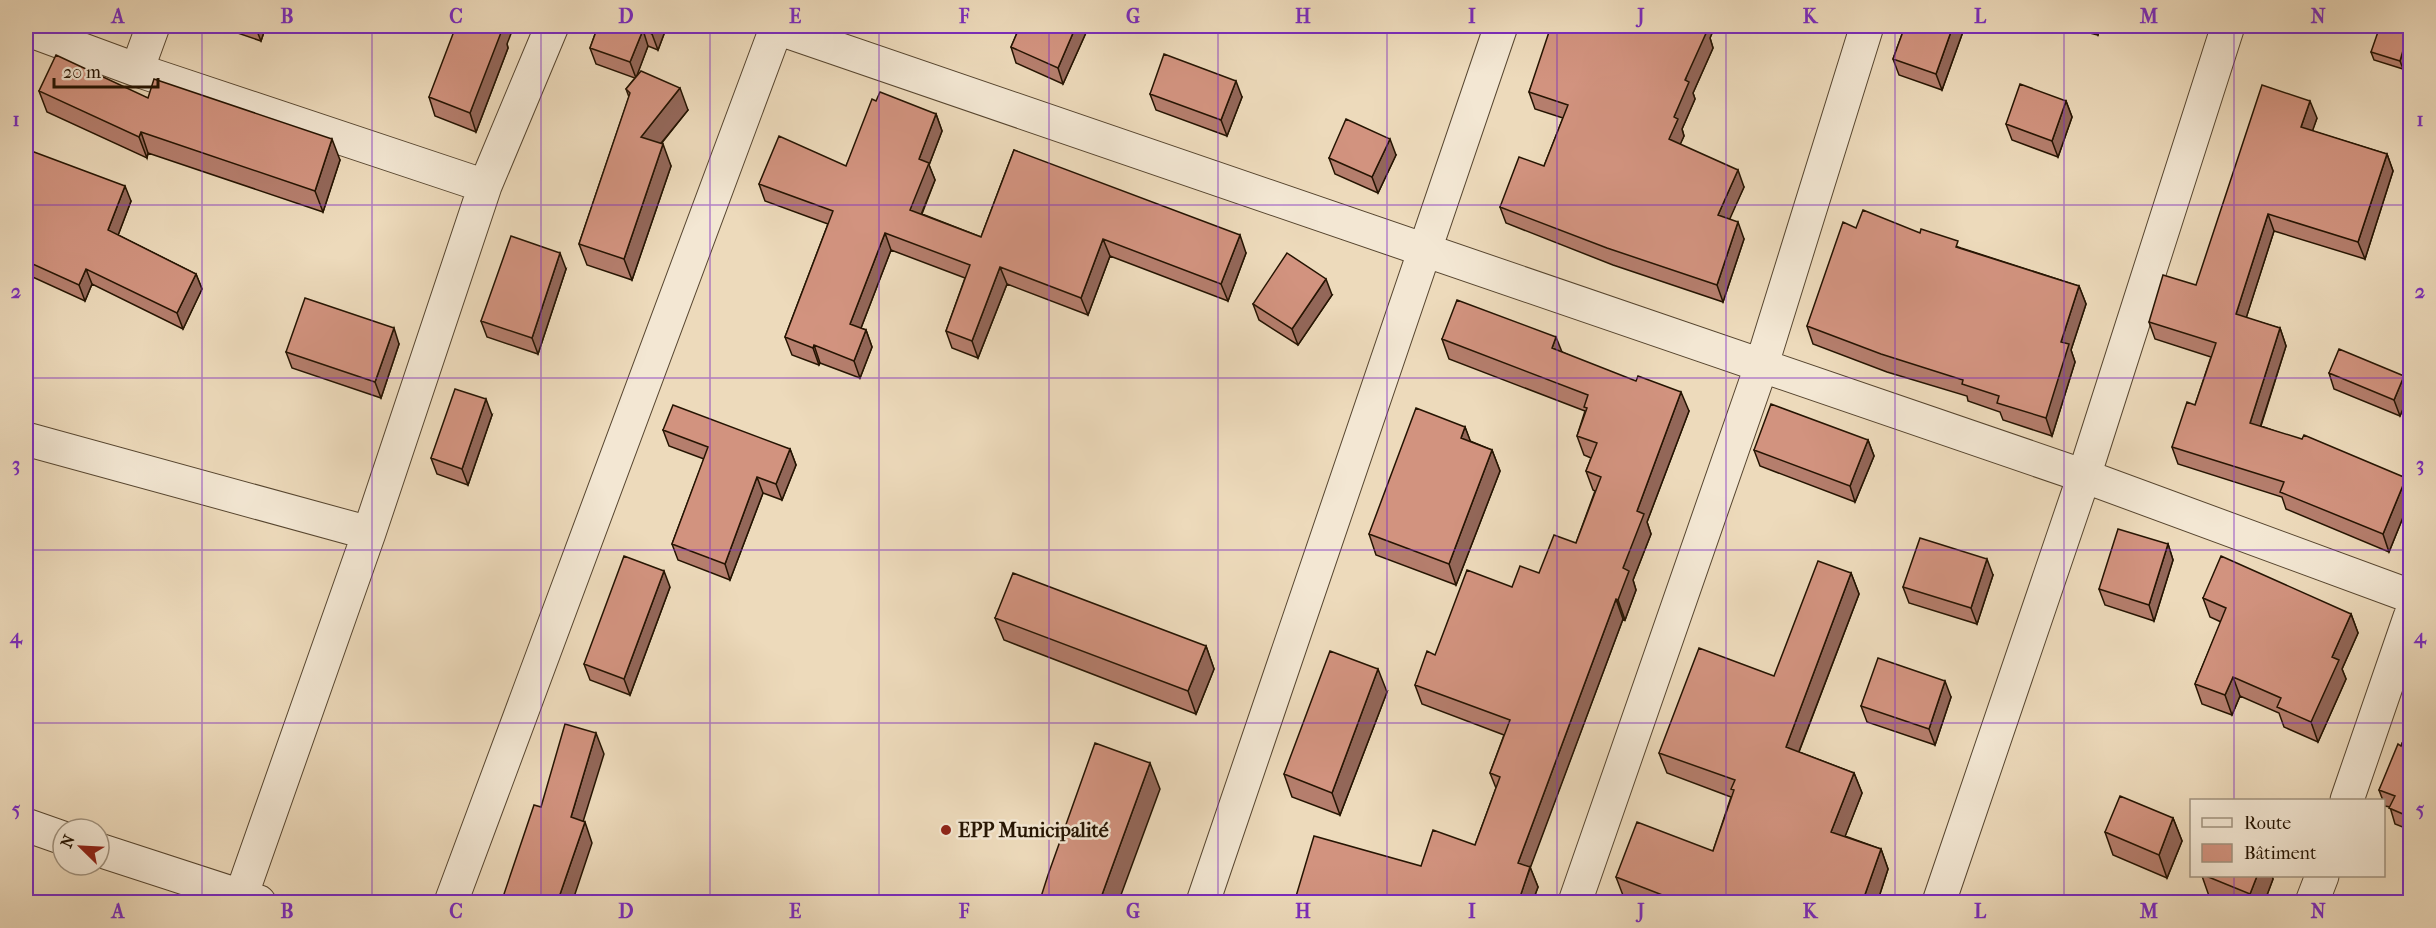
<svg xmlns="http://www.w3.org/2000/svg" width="2436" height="928" font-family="'IM FELL French Canon',serif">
<rect width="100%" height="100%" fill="#eddabb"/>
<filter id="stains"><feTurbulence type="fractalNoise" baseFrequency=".00333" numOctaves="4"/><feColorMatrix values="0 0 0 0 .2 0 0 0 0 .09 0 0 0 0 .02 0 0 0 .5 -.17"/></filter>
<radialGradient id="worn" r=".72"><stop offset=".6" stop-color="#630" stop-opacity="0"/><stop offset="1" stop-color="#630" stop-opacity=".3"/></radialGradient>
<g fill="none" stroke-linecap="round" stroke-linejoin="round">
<g stroke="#574630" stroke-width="35">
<path id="minor" d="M771,26L2084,476L2410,596
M26,29L137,70L485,186
M137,70L153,26
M26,439L369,533
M2347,800L2410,617
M26,825L63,838
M99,850L259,902
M239,902L369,533L485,186L552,26
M451,902L777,26
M1203,902L1501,26
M1575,902L1761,367L1867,26
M1939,902L2084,476L2228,26
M2312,902L2322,876"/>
</g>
<use href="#minor" stroke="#f3e7d3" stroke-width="33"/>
</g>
<path fill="#b57e6d" stroke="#251402" stroke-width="1.5" d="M217,26H266L261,41Z
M598,26H667L658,50L648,46L636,77L688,110L661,144L671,166L632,280L587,265L579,244L629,97L626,89L635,78L596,64L590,48Z
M1020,26H1089L1063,84L1016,63L1011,47Z
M1555,26H1715L1710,38L1713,48L1693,93L1695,99L1682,129L1684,136L1680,144L1744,187L1729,219L1744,239L1723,302L1613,265L1506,223L1500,207L1544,166L1563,118L1535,109L1529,92Z
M1905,26H1965L1942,90L1899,75L1893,59Z
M2062,26H2101L2098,35Z
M2410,26V45L2403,69L2374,60L2371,52Z
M507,44L508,48L476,132L435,116L429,97Z
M2410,62V83L2407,73Z
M39,91L148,98L340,160L323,212L148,153L147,158L47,112Z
M1150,94L1242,97L1227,136L1156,110Z
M876,101L936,114L942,131L929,165L935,180L922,214L981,237L1014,150L1246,253L1228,301L1110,256L1088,315L1007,284L978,358L952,348L946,331L965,278L891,250L861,328L866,330L872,347L860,378L820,363L819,365L792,355L785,337L828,224L765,201L759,184L846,166Z
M2066,101L2072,117L2058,157L2012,140L2006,124Z
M2317,118L2312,131L2387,154L2393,171L2365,259L2274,231L2246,318L2280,328L2286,346L2261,426L2406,478L2410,490V500L2389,552L2286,509L2282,497L2178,464L2172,447L2195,405L2211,357L2155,339L2149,322L2196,285Z
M26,149L131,201L118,235L196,274L202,289L183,329L92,284L85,301L26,274Z
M1396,155L1378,193L1335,174L1329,158Z
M1856,228L1920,233L1961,248L2079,286L2086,304L2071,350L2075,362L2052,436L2003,420L2000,412L1968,401L1967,396L1887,372L1813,344L1807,326Z
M566,269L538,354L487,337L481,321Z
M1332,295L1298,345L1259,320L1253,304Z
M1442,339L1562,352L1689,411L1647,522L1651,534L1633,580L1636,590L1625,620L1623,619L1530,867L1538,887L1532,903H1294L1421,866L1475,845L1496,788L1490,773L1504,735L1422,704L1415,685L1435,655L1512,587L1539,573L1576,543L1595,491L1593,490L1586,471L1591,458L1584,455L1577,436L1585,411L1449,359Z
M399,344L381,398L292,368L286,352Z
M2329,373L2410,392L2400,416L2334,389Z
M492,415L468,485L437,474L431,458Z
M1465,427L1470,441L1492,450L1500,471L1456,585L1376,555L1369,534Z
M663,430L790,449L796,465L782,500L763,493L730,580L678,560L672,544L704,459L669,446Z
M1868,440L1874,456L1855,502L1760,466L1754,450Z
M2168,544L2173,560L2154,621L2105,605L2099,589Z
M1851,573L1859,594L1799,752L1854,773L1862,793L1845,836L1881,849L1888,869L1877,903H1637L1624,898L1616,877L1713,851L1731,797L1667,773L1659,753L1774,676Z
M1993,575L1977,624L1909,603L1903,587Z
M670,587L630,695L590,680L584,664Z
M2203,598L2351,614L2358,633L2342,669L2346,679L2318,742L2284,727L2279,713L2240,696L2232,715L2202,704L2195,684L2221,622L2210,617Z
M995,618L1206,646L1214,669L1196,714L1004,640Z
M1387,692L1340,815L1292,797L1284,774Z
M1951,697L1935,745L1867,722L1861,706Z
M2410,724V830L2395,824L2390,807L2385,806L2379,790L2401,746Z
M2173,818L2182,841L2167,878L2113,855L2105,832Z
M2202,876H2272L2273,879L2264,903H2225L2209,896Z"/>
<path fill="#936759" stroke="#251402" stroke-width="1.5" d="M255,26H266L261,41Z
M500,26H514L507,44L508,48L476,132L470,113Z
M655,26H667L658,50L652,34Z
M1076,26H1089L1063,84L1058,68Z
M1702,26H1715L1710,38L1713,48L1693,93L1695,99L1682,129L1684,136L1675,156L1669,139L1674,117Z
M1953,26H1965L1942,90L1936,74Z
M2095,26H2101L2098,35Z
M2410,27V45L2403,69L2400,61Z
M643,30L648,46L636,78L630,62Z
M1236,81L1242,97L1227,136L1221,120Z
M680,88L688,110L649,158L641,137Z
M2066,101L2072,117L2058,157L2052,141Z
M2310,101L2317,118L2308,144L2301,127Z
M936,114L942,131L929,165L935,180L916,227L910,210L919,159Z
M141,132L148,153L147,158L139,137Z
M332,139L340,160L323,212L315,191Z
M1390,139L1396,155L1378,193L1372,177Z
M663,144L671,166L632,280L624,259Z
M2387,154L2393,171L2365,259L2358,242Z
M1738,170L1744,187L1724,232L1718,215Z
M125,186L131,201L114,246L108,230Z
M2268,214L2274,231L2242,331L2236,314Z
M1738,222L1744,239L1723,302L1717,285Z
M885,233L891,250L856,341L850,324Z
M1240,235L1246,253L1228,301L1221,284Z
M1103,239L1110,256L1088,315L1081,298Z
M560,253L566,269L538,354L532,338Z
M1000,267L1007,284L978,358L972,341Z
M86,269L92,284L85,301L79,285Z
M196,274L202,289L183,329L177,313Z
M1326,279L1332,295L1298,345L1292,329Z
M2079,286L2086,304L2071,350L2075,362L2052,436L2046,418L2061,342Z
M394,328L399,344L381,398L375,382Z
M2280,328L2286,346L2256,440L2250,423Z
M866,330L872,347L860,378L854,361Z
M1556,337L1564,357L1552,348Z
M814,345L820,363L819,365L813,348Z
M2404,376L2410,392L2400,416L2394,400Z
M1681,392L1689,411L1647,522L1651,534L1633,580L1636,590L1625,620L1618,600L1623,568L1637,511Z
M486,399L492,415L468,485L462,469Z
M1465,427L1473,448L1461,438Z
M1868,440L1874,456L1855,502L1850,486Z
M790,449L796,465L782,500L776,484Z
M1492,450L1500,471L1456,585L1449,564Z
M757,477L763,493L730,580L725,564Z
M2406,478L2410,490V500L2389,552L2383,534Z
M2168,544L2173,560L2154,621L2149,605Z
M1987,559L1993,575L1977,624L1971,608Z
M664,571L670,587L630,695L624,679Z
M1851,573L1859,594L1793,767L1786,747Z
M1616,599L1623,619L1525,882L1518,863Z
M2351,614L2358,633L2342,669L2346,679L2318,742L2311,722L2332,657Z
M1206,646L1214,669L1196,714L1188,691Z
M1378,669L1387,692L1340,815L1332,793Z
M2233,677L2240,696L2232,715L2225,695Z
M1945,681L1951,697L1935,745L1929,729Z
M596,733L604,754L578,838L571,817Z
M1150,763L1160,789L1118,903H1099Z
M1854,773L1862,793L1839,852L1831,832Z
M2173,818L2182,841L2167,878L2159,855Z
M585,822L592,843L572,903H557Z
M1881,849L1888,869L1877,903H1862Z
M1530,867L1538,887L1532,903H1518Z
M2257,876H2272L2273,879L2264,903H2253L2250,894Z"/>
<path fill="#d2937f" stroke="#251402" stroke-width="1.5" d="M456,26H500L499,29L502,30L470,113L429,97Z
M598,26H655L652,34L643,30L630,62L590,48Z
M1020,26H1076L1058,68L1011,47Z
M1555,26H1702L1701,28L1707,31L1685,80L1689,82L1674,117L1678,119L1669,139L1738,170L1718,215L1738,222L1717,285L1607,248L1500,207L1519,157L1544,166L1568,105L1529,92L1550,29L1553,30Z
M1905,26H1953L1936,74L1893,59Z
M2380,26H2410L2400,61L2371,52Z
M1164,54L1236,81L1221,120L1150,94Z
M56,55L148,98L154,79L332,139L315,191L141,132L139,137L39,91Z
M2410,62V75L2407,73Z
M641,71L680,88L641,137L663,144L624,259L579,244L630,93L626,89Z
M2020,84L2066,101L2052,141L2006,124Z
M2262,85L2310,101L2301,127L2387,154L2358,242L2268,214L2236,314L2280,328L2250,423L2302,439L2304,435L2406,478L2383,534L2280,492L2284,482L2172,447L2187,402L2195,405L2216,343L2149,322L2163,275L2196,285Z
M880,92L936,114L919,159L929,163L910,210L981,237L1014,150L1240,235L1221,284L1103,239L1081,298L1000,267L972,341L946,331L970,265L885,233L850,324L866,330L854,361L814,345L813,348L785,337L833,211L759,184L779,136L846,166L872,99L876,101Z
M1346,119L1390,139L1372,177L1329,158Z
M26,149L125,186L108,230L196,274L177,313L86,269L79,285L26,261V201L27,199L26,198Z
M1863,210L1920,233L1921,229L1958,241L1956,247L2079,286L2061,342L2069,344L2046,418L1997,403L1999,396L1962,384L1963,380L1881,354L1807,326L1843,222L1856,228Z
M511,236L560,253L532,338L481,321Z
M1287,253L1326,279L1292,329L1253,304Z
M305,298L394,328L375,382L286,352Z
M1457,300L1556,337L1552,348L1636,381L1638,376L1681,392L1637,511L1644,514L1623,568L1629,571L1618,600L1616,599L1518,863L1530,867L1518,903H1294L1314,836L1421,866L1433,830L1475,845L1500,777L1490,773L1510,720L1415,685L1427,651L1435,655L1467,570L1512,587L1520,566L1539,573L1554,535L1576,543L1601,477L1586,471L1597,443L1577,436L1587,408L1584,407L1588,395L1442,339Z
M2339,349L2404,376L2394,400L2329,373Z
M455,389L486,399L462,469L431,458Z
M1771,404L1868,440L1850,486L1754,450Z
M673,405L790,449L776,484L757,477L725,564L672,544L708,447L663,430Z
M1416,408L1465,427L1461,438L1492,450L1449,564L1369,534Z
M2118,529L2168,544L2149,605L2099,589Z
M1920,538L1987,559L1971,608L1903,587Z
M624,556L664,571L624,679L584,664Z
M2221,556L2351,614L2332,657L2339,660L2311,722L2277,707L2281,698L2233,677L2225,695L2195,684L2226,608L2203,598Z
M1818,561L1851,573L1786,747L1854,773L1831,832L1881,849L1862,903H1683L1616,877L1637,822L1713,851L1734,790L1731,789L1735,780L1659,753L1699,648L1774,676Z
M1013,573L1206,646L1188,691L995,618Z
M1330,651L1378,669L1332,793L1284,774Z
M1878,658L1945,681L1929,729L1861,706Z
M565,724L596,733L571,817L585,822L557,903H501L534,805L541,807Z
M2410,724V817L2389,808L2395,796L2379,790L2398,744L2401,746Z
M1095,743L1150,763L1099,903H1039L1048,875Z
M2120,796L2173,818L2159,855L2105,832Z
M2206,876H2257L2250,894Z"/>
<path fill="none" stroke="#7b2cbf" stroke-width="1.5" stroke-opacity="0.55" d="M202,26V902M372,26V902M541,26V902M710,26V902M879,26V902M1049,26V902M1218,26V902M1387,26V902M1557,26V902M1726,26V902M1895,26V902M2064,26V902M2234,26V800M26,205H2410M26,378H2410M26,550H2410M26,723H2410M2234,876V902"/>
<circle fill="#8f2418" stroke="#f3e7d3" stroke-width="2" cx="946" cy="830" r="6"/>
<g text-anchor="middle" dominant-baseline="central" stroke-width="5" stroke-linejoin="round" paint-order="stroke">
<g font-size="20" font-weight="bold" fill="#251402" stroke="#f3e7d3" text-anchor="start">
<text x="958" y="830">EPP Municipalité</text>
</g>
</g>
<rect width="2436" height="928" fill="none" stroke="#eddabb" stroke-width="66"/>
<rect x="2190" y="799" width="195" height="78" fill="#f3e7d3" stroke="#a1937f" stroke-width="1.5"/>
<rect x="2202" y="818" width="30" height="9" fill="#f3e7d3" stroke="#a1937f" stroke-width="1.5"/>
<text x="2244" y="829" font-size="18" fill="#251402">Route</text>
<rect x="2202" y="844" width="30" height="18" fill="#d2937f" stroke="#a1937f" stroke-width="1.5"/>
<text x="2244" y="859" font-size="18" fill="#251402">Bâtiment</text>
<g transform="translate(81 847) rotate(294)"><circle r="28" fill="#f3e7d3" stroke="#a1937f" stroke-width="1.5"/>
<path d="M0-4.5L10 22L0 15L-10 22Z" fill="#8f2418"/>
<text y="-9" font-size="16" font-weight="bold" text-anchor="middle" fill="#251402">N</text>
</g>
<path d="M54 78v9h104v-9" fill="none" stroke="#251402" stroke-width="3"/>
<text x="63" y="78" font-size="18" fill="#251402" stroke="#f3e7d3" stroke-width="4.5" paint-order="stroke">20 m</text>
<rect x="33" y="33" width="2370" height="862" fill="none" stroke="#7b2cbf" stroke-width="2"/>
<g font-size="20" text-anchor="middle" font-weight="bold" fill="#7b2cbf">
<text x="118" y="23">A</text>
<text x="287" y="23">B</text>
<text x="456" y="23">C</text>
<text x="626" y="23">D</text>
<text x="795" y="23">E</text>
<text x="964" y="23">F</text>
<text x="1133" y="23">G</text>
<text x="1303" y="23">H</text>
<text x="1472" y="23">I</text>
<text x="1641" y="23">J</text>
<text x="1810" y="23">K</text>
<text x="1980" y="23">L</text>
<text x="2149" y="23">M</text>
<text x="2318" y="23">N</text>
<text x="16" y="126">1</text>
<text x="2420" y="126">1</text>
<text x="16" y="298">2</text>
<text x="2420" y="298">2</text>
<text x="16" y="471">3</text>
<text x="2420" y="471">3</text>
<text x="16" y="643">4</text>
<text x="2420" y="643">4</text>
<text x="16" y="816">5</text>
<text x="2420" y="816">5</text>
<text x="118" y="918">A</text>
<text x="287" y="918">B</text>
<text x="456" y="918">C</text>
<text x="626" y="918">D</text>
<text x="795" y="918">E</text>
<text x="964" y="918">F</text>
<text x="1133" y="918">G</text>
<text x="1303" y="918">H</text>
<text x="1472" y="918">I</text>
<text x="1641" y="918">J</text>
<text x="1810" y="918">K</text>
<text x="1980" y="918">L</text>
<text x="2149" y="918">M</text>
<text x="2318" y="918">N</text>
</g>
<rect width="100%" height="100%" filter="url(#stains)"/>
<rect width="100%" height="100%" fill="url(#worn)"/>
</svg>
